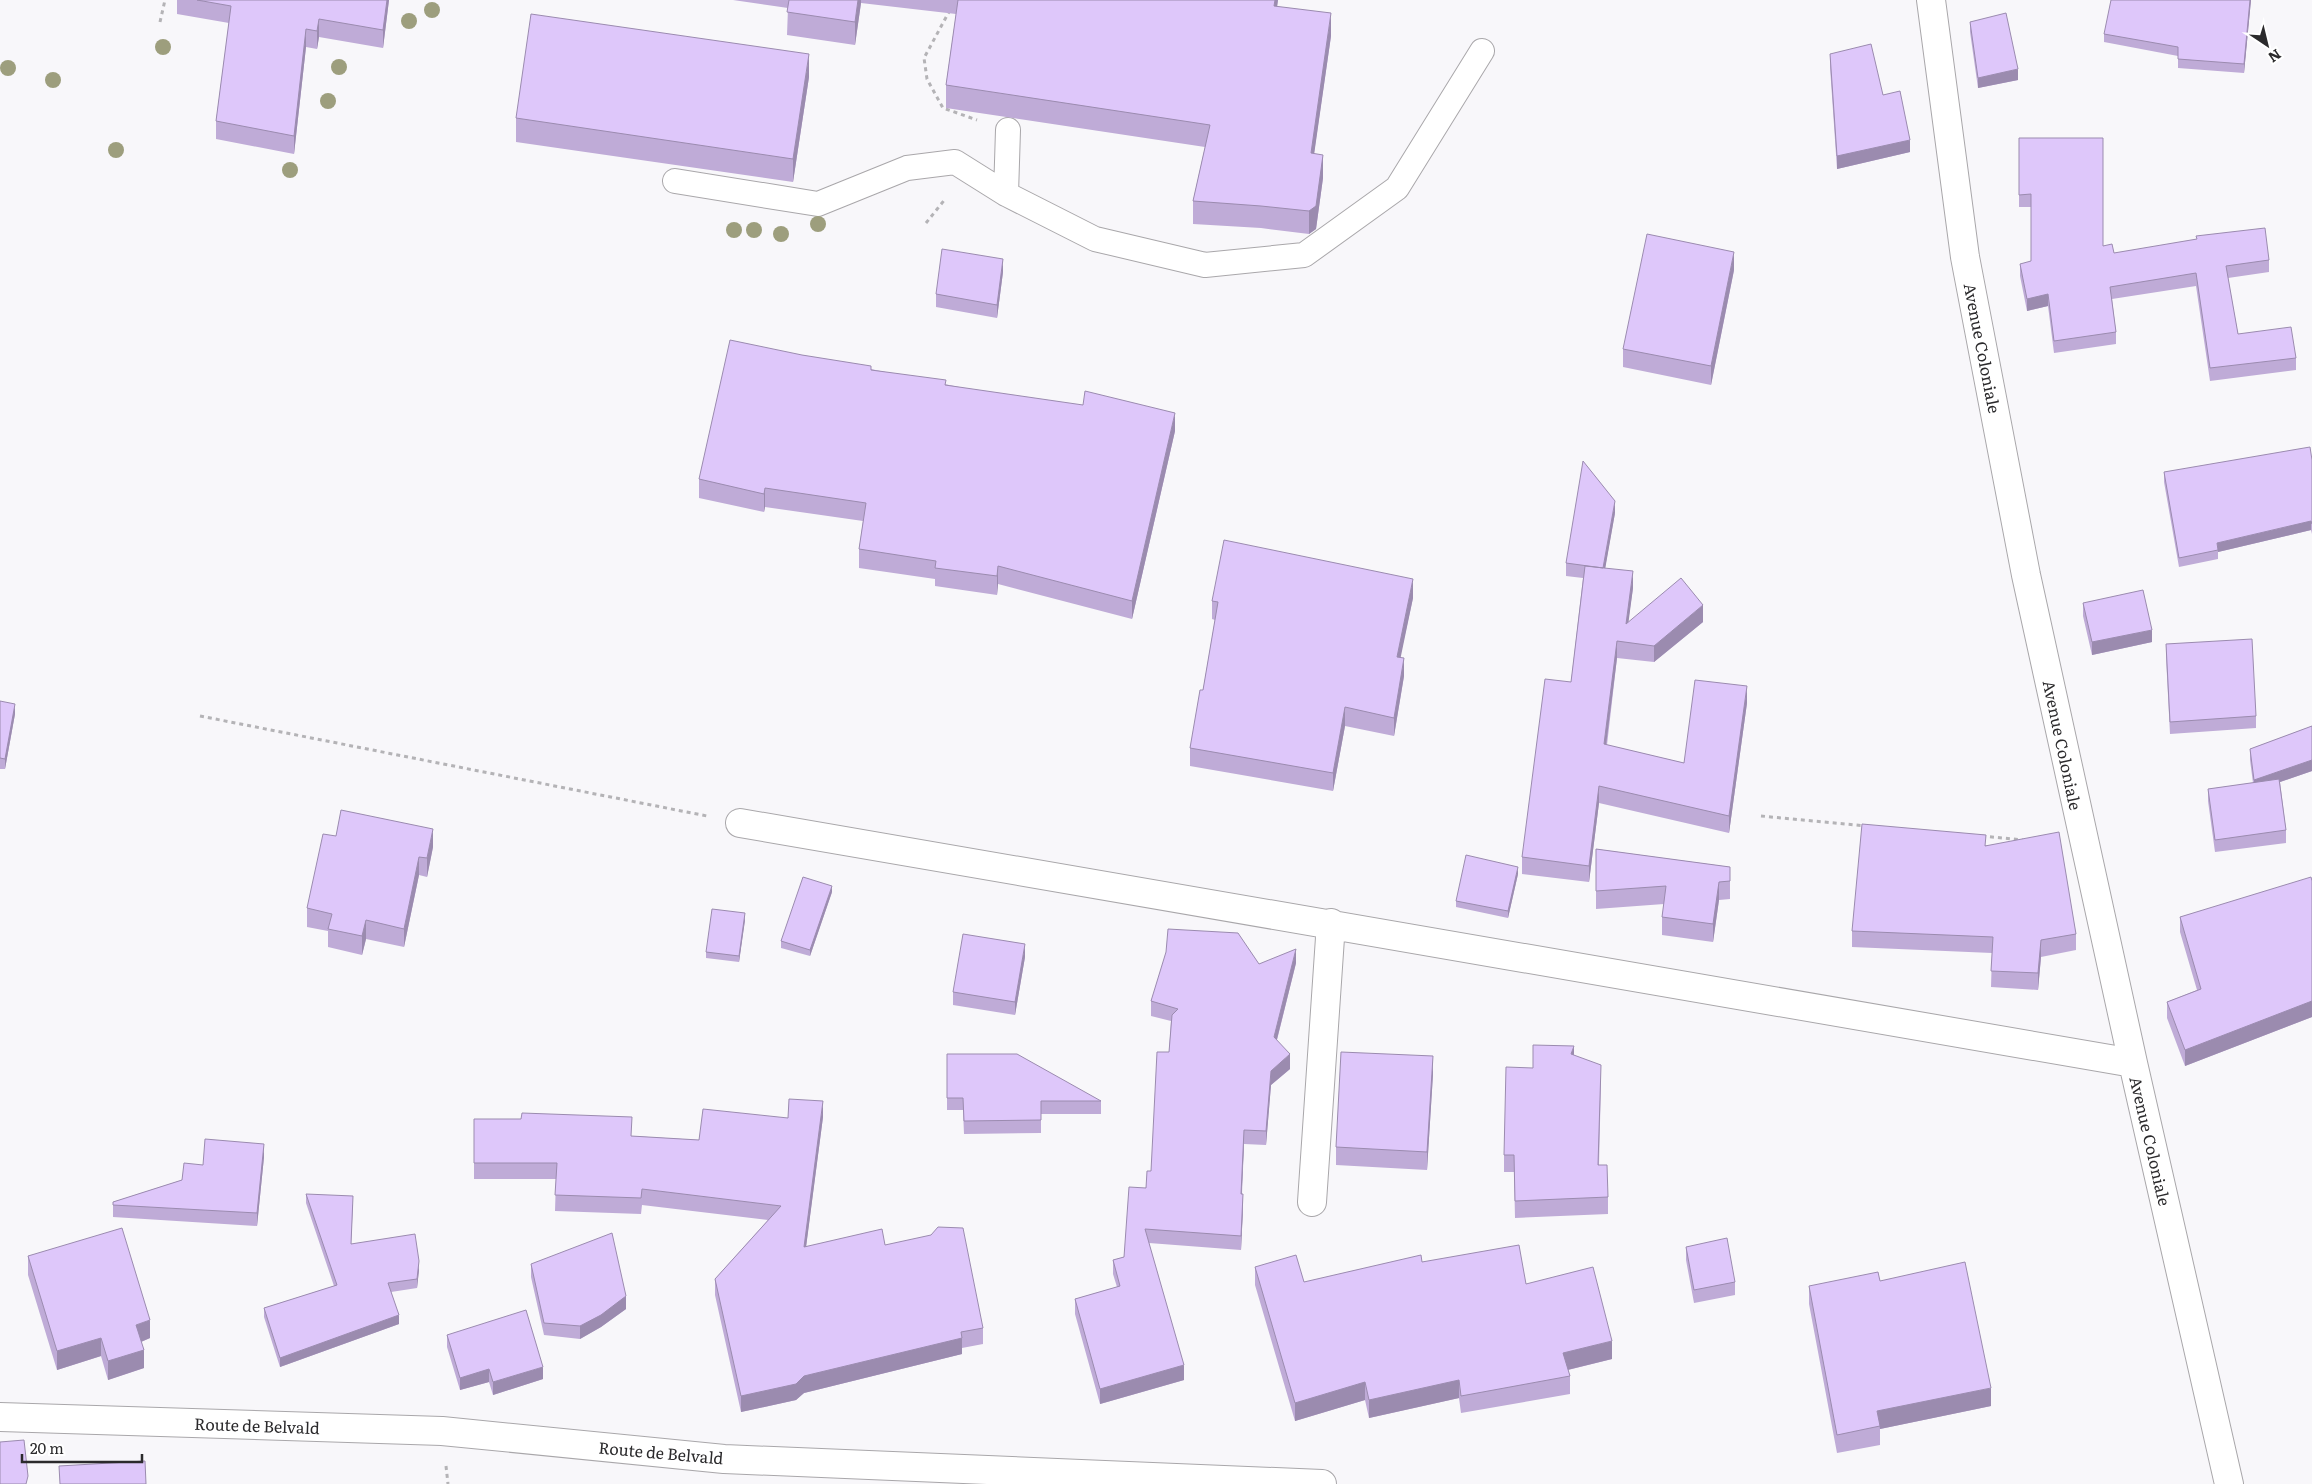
<svg xmlns="http://www.w3.org/2000/svg" width="2312" height="1484" font-family="Literata,serif">
<rect width="100%" height="100%" fill="#f8f7fa"/>
<g fill="none" stroke-linecap="round" stroke-linejoin="round">
<g stroke="#a9a7aa" stroke-width="26">
<path id="lane" d="M675,181L818,204L907,168L955,162L1006,194L1095,239L1205,265L1304,255L1397,188L1482,51
M1006,194L1008,130"/>
</g>
<g stroke="#a9a7aa" stroke-width="30">
<path id="street" d="M1931,0L1965,257L2026,575L2133,1063L2229,1484
M740,823L2133,1063
M1312,1202L1331,923
M0,1417L442,1431L724,1459L1322,1484"/>
</g>
<path stroke="#b4b3b6" stroke-width="3" stroke-dasharray="4 4" stroke-linecap="butt" d="M950,10L924,58L927,79L943,108L977,120
M160,22L165,0
M926,223L946,198
M200,716L707,816
M1761,816L1866,826
M1982,836L2023,840
M446,1466L448,1484"/>
<use href="#lane" stroke="#fff" stroke-width="24"/>
<use href="#street" stroke="#fff" stroke-width="28"/>
</g>
<g fill="#9d9e7d">
<circle cx="432" cy="10" r="8"/>
<circle cx="409" cy="21" r="8"/>
<circle cx="163" cy="47" r="8"/>
<circle cx="339" cy="67" r="8"/>
<circle cx="8" cy="68" r="8"/>
<circle cx="53" cy="80" r="8"/>
<circle cx="328" cy="101" r="8"/>
<circle cx="116" cy="150" r="8"/>
<circle cx="290" cy="170" r="8"/>
<circle cx="818" cy="224" r="8"/>
<circle cx="734" cy="230" r="8"/>
<circle cx="754" cy="230" r="8"/>
<circle cx="781" cy="234" r="8"/>
</g>
<path fill="#bfabd7" d="M177,0H389L383,48L319,37L317,49L306,47L294,154L216,139V121L229,23L177,14Z
M733,0H1278L1277,6L1331,36L1314,153L1323,178L1316,229L1309,234L1261,228L1193,224V201L1205,147L946,108V85L956,14L861,3L855,45L787,35L788,8Z
M2251,0L2244,73L2178,68V56L2104,42V34Z
M1970,22L2018,80L1978,88L1970,32Z
M1830,54L1883,95L1910,152L1837,169L1830,67Z
M809,77L793,182L516,142V118Z
M2019,138L2103,246L2114,253L2269,260V272L2228,278L2238,334L2296,358V370L2210,381L2196,286L2112,299L2116,332V344L2054,353L2048,306L2027,311L2020,276V264L2031,262V207H2019Z
M1734,270L1711,385L1623,367V349Z
M1003,272L997,318L936,307V294Z
M802,355L1175,431L1132,619L998,584L997,595L935,586V579L859,568V549L863,521L765,507L764,512L699,498V479Z
M2312,460V534L2311,530L2218,552V559L2179,567L2164,482V472Z
M1615,513L1605,568L1633,588L1628,622H1703L1654,662L1617,658L1607,745L1684,763L1747,703L1729,833L1599,803L1589,882L1522,874V857L1571,682L1583,578L1566,576V563Z
M1413,598L1400,657L1404,676L1394,736L1345,726L1333,791L1190,766V748L1203,690L1215,620L1212,619V601Z
M2083,603L2152,642L2092,655L2083,616Z
M2166,644L2256,716V728L2170,734L2166,657Z
M0,701L15,714L5,769H0Z
M2312,726V771L2280,782L2286,830V843L2215,852L2208,801V789L2253,783L2250,760V749Z
M336,836L433,847L427,877L419,875L404,947L366,939L362,955L328,947V931L307,927V908Z
M1986,845L2076,934V950L2041,957L2038,990L1991,987L1992,953L1852,947V931Z
M1596,849L1730,867V899L1719,900L1713,942L1662,935V917L1664,904L1596,909Z
M1518,874L1508,918L1456,907V901Z
M2312,881V1017L2185,1066L2167,1018V1002L2197,990L2180,932V917Z
M832,892L810,956L781,948V941Z
M745,920L739,962L706,958V952Z
M1025,957L1015,1015L953,1005V992Z
M1296,963L1277,1040L1290,1069L1271,1085L1266,1145L1244,1144L1242,1194L1243,1208L1241,1250L1149,1243L1184,1380L1100,1404L1075,1314V1299L1117,1287L1113,1274V1260L1124,1257L1151,1171L1169,1052L1171,1021L1151,1016V1001L1259,964Z
M947,1054L1101,1101V1114H1041V1133L964,1134L963,1110H947Z
M1574,1055L1601,1081L1599,1165L1608,1197V1214L1515,1218L1514,1172H1504V1155L1533,1068Z
M1433,1074L1427,1170L1336,1165V1147Z
M823,1117L806,1246L885,1245L983,1328V1344L962,1348V1354L804,1393L796,1400L741,1412L715,1295V1279L768,1220L642,1205L641,1214L555,1211L556,1179H474V1119L632,1136L699,1140L788,1118Z
M264,1157L257,1226L113,1217V1202L182,1180L203,1165Z
M306,1194L353,1205L351,1244L419,1270L417,1288L391,1292L399,1324L280,1367L264,1317V1308L334,1286L306,1203Z
M1686,1247L1735,1282V1295L1694,1303L1686,1260Z
M28,1256L150,1338L141,1342L144,1368L108,1380L101,1356L57,1370L28,1275Z
M531,1264L626,1309L601,1327L580,1339L544,1335L531,1277Z
M1255,1267L1304,1282L1526,1284L1612,1359L1568,1370L1570,1376V1394L1461,1413L1459,1398L1369,1418L1365,1400L1295,1421L1255,1285Z
M1880,1281L1991,1406L1880,1429V1445L1837,1453L1809,1304V1286Z
M447,1335L543,1379L493,1395L489,1382L460,1390L447,1347Z"/>
<path fill="#9b8baf" d="M387,0H389L383,48V30Z
M858,0H861V3L855,45V22Z
M1275,0H1278L1274,29V6Z
M2250,0H2251L2244,73V64Z
M1331,13V36L1311,176V153Z
M319,19V37L317,49V31Z
M306,29V47L294,154V136Z
M809,54V77L793,182V159Z
M2018,69V80L1978,88V78Z
M1910,140V152L1837,169V156Z
M1323,155V178L1316,229L1309,234V211Z
M1734,252V270L1711,385V366Z
M1003,259V272L997,318V305Z
M2048,294V306L2027,311V299Z
M1175,413V431L1132,619V601Z
M765,488V507L764,512V494Z
M1615,501V513L1603,581V569Z
M2311,521V530L2218,552L2217,543Z
M998,566V584L997,595V576Z
M1633,571V588L1626,641V624Z
M1413,579V598L1397,675V657Z
M1703,605V622L1654,662V646Z
M2152,630V642L2092,655V642Z
M1617,641V658L1604,761V744Z
M1404,658V676L1394,736V718Z
M1747,686V703L1729,833V816Z
M15,704V714L5,769V759Z
M1345,707V726L1333,791V773Z
M2312,760V771L2254,791V780Z
M1599,786V803L1589,882V866Z
M433,829V847L427,877V858Z
M419,857V875L404,947V929Z
M1518,867V874L1508,918V911Z
M1719,882V900L1713,942V924Z
M832,886V892L810,956V950Z
M745,913V920L739,962V956Z
M366,920V939L362,955V936Z
M2041,940V957L2038,990V973Z
M1025,944V957L1015,1015V1002Z
M1296,949V963L1274,1051V1037Z
M2312,1001V1017L2185,1066V1050Z
M1574,1046V1063L1571,1054Z
M1290,1054V1069L1271,1085L1266,1145V1131L1271,1071Z
M1433,1056V1074L1427,1170V1152Z
M823,1101V1117L804,1263V1247Z
M1244,1130V1144L1241,1208V1194Z
M264,1144V1157L257,1226V1213Z
M1243,1194V1208L1241,1250V1236Z
M419,1261V1270L417,1288V1279Z
M626,1296V1309L601,1327L580,1339V1326Z
M399,1315V1324L280,1367V1358Z
M150,1320V1338L136,1344V1325Z
M101,1338V1356L57,1370V1351Z
M962,1338V1354L804,1393L796,1400L741,1412V1396L804,1376Z
M1612,1341V1359L1563,1371V1353Z
M144,1350V1368L108,1380V1361Z
M1184,1365V1380L1100,1404V1389Z
M543,1367V1379L493,1395V1382Z
M489,1369V1382L460,1390V1378Z
M1459,1380V1398L1369,1418V1400Z
M1365,1382V1400L1295,1421V1403Z
M1991,1388V1406L1880,1429L1877,1411Z"/>
<path fill="#dec7fa" stroke="#9b8baf" d="M197,0H387L383,30L319,19L317,31L306,29L294,136L216,121L231,6Z
M789,0H858L855,22L787,12Z
M958,0H1275L1274,6L1331,13L1311,153L1323,155L1316,206L1309,211L1261,206L1193,201L1210,125L946,85Z
M2111,0H2250L2244,64L2178,59V47L2104,34Z
M2006,13L2018,69L1978,78L1970,22Z
M531,14L809,54L793,159L516,118Z
M1871,44L1883,95L1900,91L1910,140L1837,156L1830,54Z
M2019,138H2103V246L2112,244L2114,253L2197,239L2196,236L2265,228L2269,260L2226,266L2238,334L2291,327L2296,358L2210,368L2196,273L2110,287L2116,332L2054,341L2048,294L2027,299L2020,264L2031,261V194L2019,195Z
M1647,234L1734,252L1711,366L1623,349Z
M942,249L1003,259L997,305L936,294Z
M730,340L802,355L871,366V370L946,380L945,385L1083,405L1085,391L1175,413L1132,601L998,566L997,576L935,568L936,561L859,549L866,503L765,488L764,494L699,479Z
M2310,447L2312,460V524L2311,521L2217,543L2218,550L2179,558L2164,472Z
M1583,461L1615,501L1603,568L1566,563Z
M1224,540L1413,579L1397,657L1404,658L1394,718L1345,707L1333,773L1190,748L1200,690H1203L1218,602L1212,601Z
M1585,566L1633,571L1626,624L1681,578L1703,605L1654,646L1617,641L1604,744L1684,763L1695,680L1747,686L1729,816L1599,786L1589,866L1522,857L1545,679L1571,682Z
M2143,590L2152,630L2092,642L2083,603Z
M2252,639L2256,716L2170,722L2166,644Z
M0,701L15,704L5,759L0,758Z
M2312,726V760L2254,780L2250,749Z
M2279,779L2286,830L2215,840L2208,789Z
M341,810L433,829L427,858L419,857L404,929L366,920L362,936L328,929L332,914L307,908L323,834L336,836Z
M1862,824L1986,835L1985,846L2059,832L2076,934L2041,940L2038,973L1991,971L1993,937L1852,931Z
M1596,849L1730,867V881L1719,882L1713,924L1662,917L1666,886L1596,891Z
M1466,855L1518,867L1508,911L1456,901Z
M803,877L832,886L810,950L781,941Z
M2311,877L2312,881V1001L2185,1050L2167,1002L2201,989L2180,917Z
M712,909L745,913L739,956L706,952Z
M1168,929L1238,933L1259,964L1296,949L1274,1037L1290,1054L1271,1071L1266,1131L1244,1130L1241,1194H1243L1241,1236L1145,1229L1184,1365L1100,1389L1075,1299L1120,1286L1113,1260L1124,1257L1129,1187L1146,1188L1147,1171H1151L1157,1052H1169L1172,1015L1178,1009L1151,1001L1166,952Z
M963,934L1025,944L1015,1002L953,992Z
M1533,1045L1574,1046L1571,1054L1601,1065L1598,1165H1607L1608,1197L1515,1201L1514,1155H1504L1506,1067L1533,1068Z
M1341,1052L1433,1056L1427,1152L1336,1147Z
M947,1054H1017L1101,1101H1041V1120L964,1121L963,1098H947Z
M789,1099L823,1101L804,1247L882,1229L885,1245L931,1235L938,1227L963,1228L983,1328L961,1332L962,1338L804,1376L796,1384L741,1396L715,1279L781,1206L642,1189L641,1198L555,1195L557,1163H474V1119H521L522,1113L632,1117L631,1136L699,1140L703,1109L788,1118Z
M205,1139L264,1144L257,1213L113,1205V1202L182,1180L184,1163L203,1165Z
M306,1194L353,1196L351,1244L415,1234L419,1261L417,1279L388,1283L399,1315L280,1358L264,1308L337,1285Z
M122,1228L150,1320L136,1325L144,1350L108,1361L101,1338L57,1351L28,1256Z
M612,1233L626,1296L601,1315L580,1326L544,1323L531,1264Z
M1727,1238L1735,1282L1694,1290L1686,1247Z
M1519,1245L1526,1284L1593,1267L1612,1341L1563,1353L1570,1376L1461,1396L1459,1380L1369,1400L1365,1382L1295,1403L1255,1267L1296,1255L1304,1282L1421,1255L1422,1262Z
M1965,1262L1991,1388L1877,1411L1880,1426L1837,1435L1809,1286L1878,1272L1880,1281Z
M526,1310L543,1367L493,1382L489,1369L460,1378L447,1335Z
M24,1440L28,1476L26,1484H0V1442Z
M145,1461L146,1484H60L59,1466Z"/>
<g text-anchor="middle" dominant-baseline="central" stroke-width="5" stroke-linejoin="round" paint-order="stroke">
<g font-size="16" fill="#2b2a2c" stroke="#fff">
<text transform="translate(1983 348) rotate(79)">Avenue Coloniale</text>
<text transform="translate(2063 745) rotate(78)">Avenue Coloniale</text>
<text transform="translate(2151 1141) rotate(77)">Avenue Coloniale</text>
<text transform="translate(257 1425) rotate(2)">Route de Belvald</text>
<text transform="translate(661 1452) rotate(5)">Route de Belvald</text>
</g>
</g>
<g transform="translate(2267 45) rotate(145)" stroke="#ffffff" stroke-width="4" paint-order="stroke">
<path d="M0-4L9 19L0 12L-9 19Z" fill="#2b2a2c"/>
<text y="-8" font-size="14" font-weight="bold" text-anchor="middle" fill="#2b2a2c">N</text>
</g>
<path d="M22 1454v8h120v-8" fill="none" stroke="#2b2a2c" stroke-width="2.5"/>
<text x="30" y="1454" font-size="15" fill="#2b2a2c" stroke="#ffffff" stroke-width="4" paint-order="stroke">20 m</text>
</svg>
